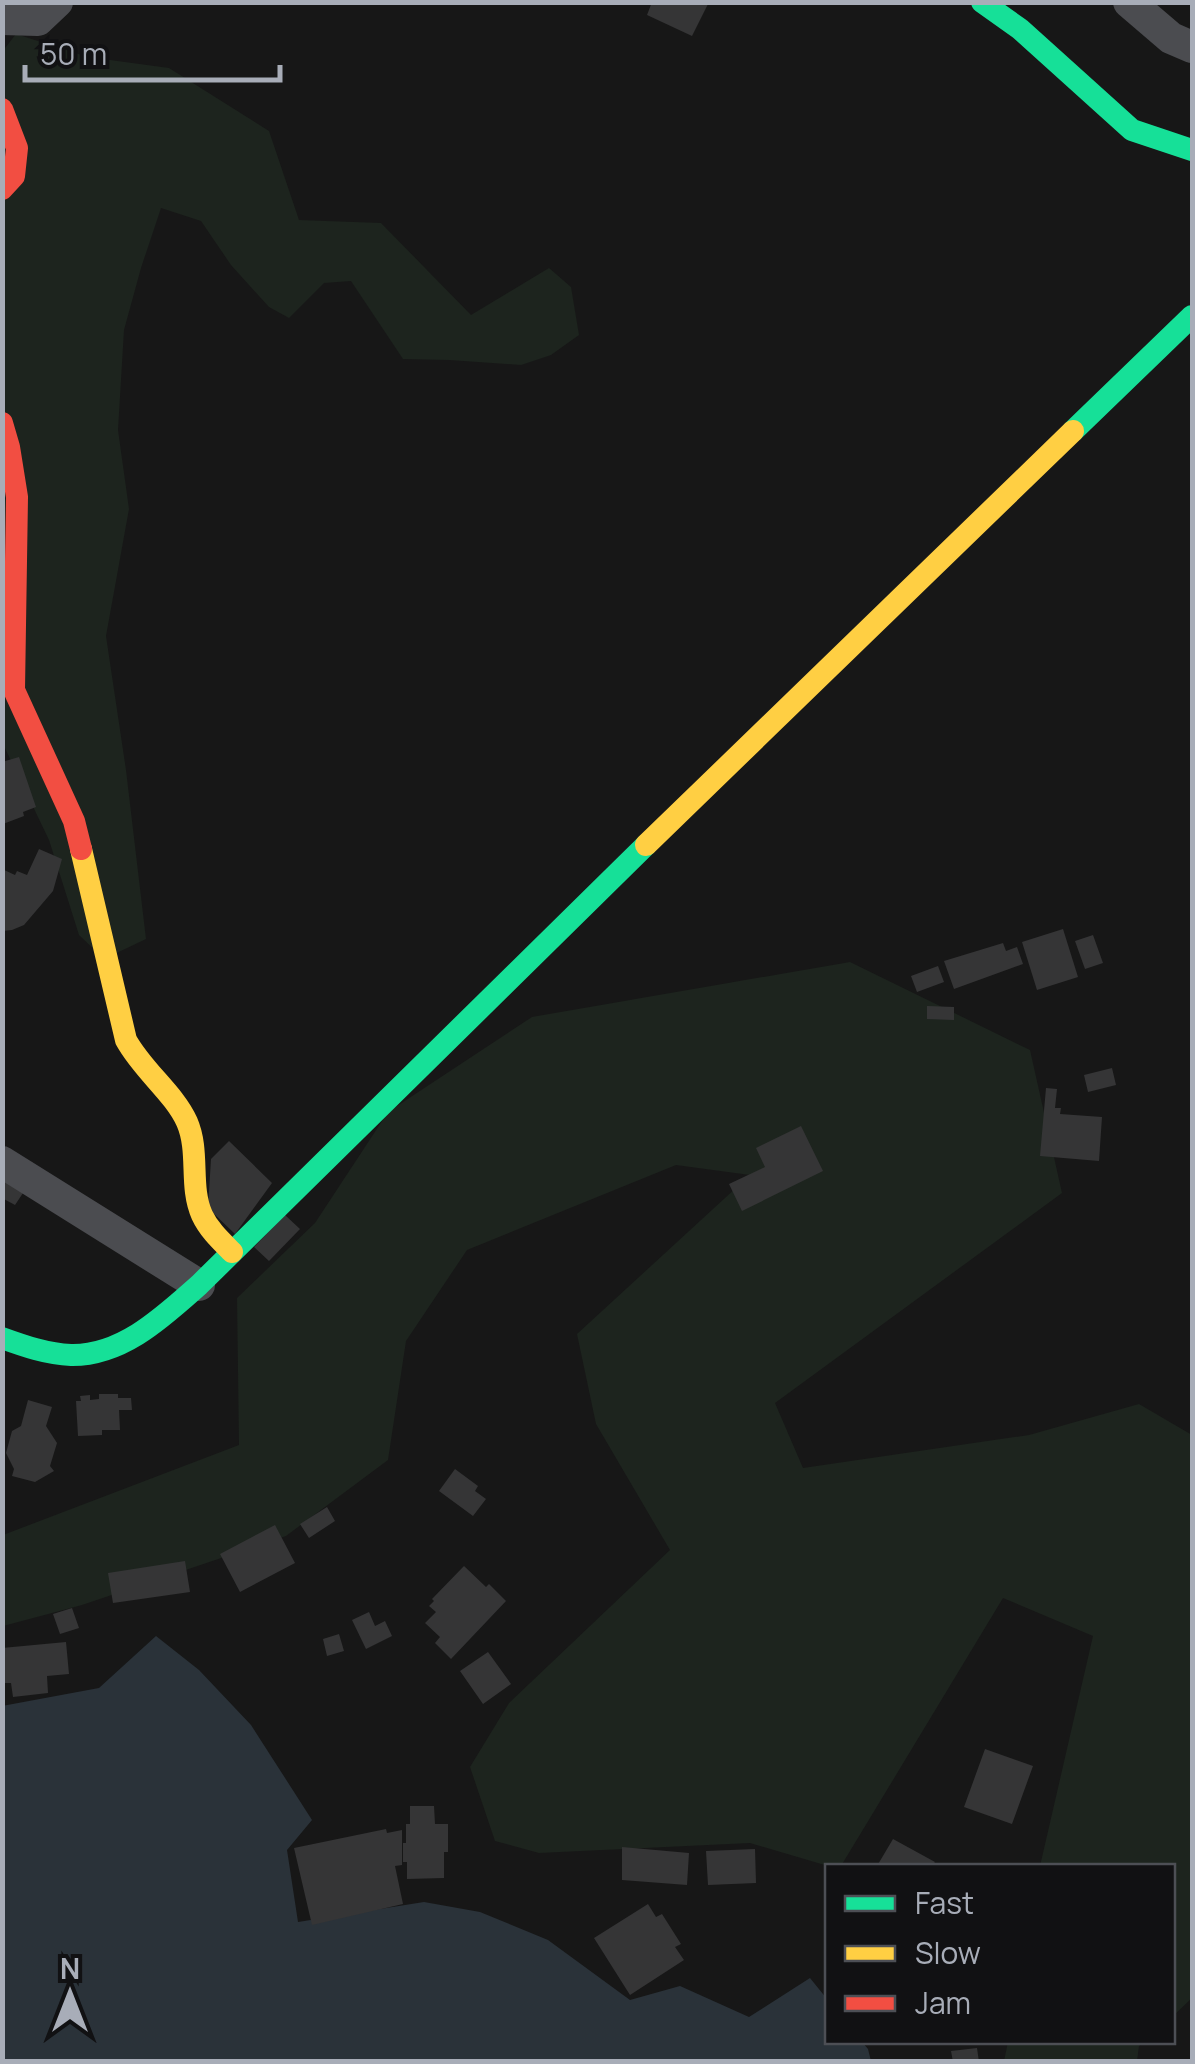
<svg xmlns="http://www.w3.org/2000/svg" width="1195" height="2064" font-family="Manrope,sans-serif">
<rect width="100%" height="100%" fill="#171717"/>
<path fill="#1d241e" d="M16,34L88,57L169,68L269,131L299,220L381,223L471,315L549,268L571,287L579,335L551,355L521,365L449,360L403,359L351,281L324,283L289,318L269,307L231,265L201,221L161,208L141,268L124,330L118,430L129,509L106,636L126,770L146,939L104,959L79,935L49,840L3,744L2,52Z
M850,962L1030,1050L1062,1193L775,1403L803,1468L1029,1435L1139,1404L1192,1435V1998L1173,2016L1172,1866H1040L1093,1636L1003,1598L841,1866H828L750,1843L539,1853L495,1841L470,1767L509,1703L670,1550L596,1424L577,1334L750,1175L676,1165L467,1250L406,1341L388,1460L286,1536L82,1605L3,1626V1535L239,1445L237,1298L315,1223L388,1112L532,1017Z
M1008,2042H1144L1139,2046L1137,2061H1004Z"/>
<path fill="#2a3239" d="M156,1636L199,1670L251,1725L312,1820L287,1850L298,1922L424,1902L480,1912L548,1940L630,2000L680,1986L749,2017L810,1978L827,1999L828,2042H862L868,2049L871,2061H3L2,1706L99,1688Z"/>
<path fill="#353536" d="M652,2H709L692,36L647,15Z
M19,757L36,807L23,812L24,816L3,824L2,762Z
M39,849L62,859L53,891L24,925L12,930L2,931V869L15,875L17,871L27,875Z
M1063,929L1078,977L1037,990L1022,942Z
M1093,935L1103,963L1085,969L1075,941Z
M1003,943L1006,951L1017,947L1023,964L954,989L944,961Z
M938,966L944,982L917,992L911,976Z
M927,1006L954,1007V1020L927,1019Z
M1112,1068L1116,1085L1088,1092L1084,1075Z
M1046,1088L1057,1089L1055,1108H1061L1060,1114L1102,1117L1099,1161L1040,1156Z
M801,1126L823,1171L742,1211L729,1184L765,1167L756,1148Z
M229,1141L272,1183L235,1234L208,1208L211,1159Z
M2,1176L25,1190L15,1205L2,1198Z
M285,1215L300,1229L269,1261L254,1247Z
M99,1394H118V1398H131L132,1410H119L120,1430H102V1435L78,1436L76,1401H81L80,1396L90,1395V1400L99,1399Z
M28,1400L52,1407L46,1426L57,1443L50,1466L54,1471L35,1482L12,1476L14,1469L6,1453L12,1431L21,1426Z
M455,1469L478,1486L475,1491L486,1499L473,1516L439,1491Z
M327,1507L335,1521L309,1538L300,1524Z
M275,1525L295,1563L240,1592L220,1554Z
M185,1561L190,1592L113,1603L108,1573Z
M464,1566L486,1587L489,1584L506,1601L451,1659L435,1643L440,1637L425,1623L436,1612L429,1606L434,1601L432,1599Z
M72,1608L79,1628L60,1634L53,1614Z
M369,1612L375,1626L385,1621L392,1636L366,1649L352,1620Z
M339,1634L344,1651L327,1656L323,1639Z
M66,1642L69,1674L47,1676L48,1693L13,1697L11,1683H2V1648Z
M488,1652L511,1684L483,1704L460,1671Z
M985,1749L1033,1766L1012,1824L964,1807Z
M410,1806H434L435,1824H448V1852H444V1878L407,1879V1862H403V1843H406V1824H410Z
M386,1829L387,1833L402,1830V1865L395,1866L403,1904L312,1925L294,1848Z
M893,1839L935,1862L932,1866H877Z
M622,1847L689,1853L687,1885L622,1880Z
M755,1849L756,1883L708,1885L706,1851Z
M648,1904L656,1917L662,1914L681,1944L675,1947L684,1960L630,1995L594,1938Z
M977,2048L979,2062H953L951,2051Z"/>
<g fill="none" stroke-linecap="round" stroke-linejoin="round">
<path stroke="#4b4c50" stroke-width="32" d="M1129,2L1171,38L1192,47
M2,19L38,20L57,2
M2,1162L199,1285"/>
<path stroke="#16e098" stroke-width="22" d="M982,2L1020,29L1132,130L1192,150
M1073,431L1192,316
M2,1338C24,1346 47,1354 71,1355C122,1356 163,1317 199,1285L646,845"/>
<path stroke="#ffcf43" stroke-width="22" d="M646,845L1073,431
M81,849L126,1040C143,1071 174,1093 187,1122C200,1152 189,1186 202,1215C209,1230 221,1241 232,1252"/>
<path stroke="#f24e42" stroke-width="22" d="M2,109L17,148L14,176L2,189
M2,423L9,447L17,497L14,690L74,821L81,849"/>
</g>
<rect width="1195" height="2064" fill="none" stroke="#a8adb8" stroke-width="10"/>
<rect x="825" y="1864" width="350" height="180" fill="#111113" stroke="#4d4f55" stroke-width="2.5"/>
<rect x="845" y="1896" width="50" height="15" fill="#16e098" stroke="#4d4f55" stroke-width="2.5"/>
<text x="915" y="1914" font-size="30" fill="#a8adb8">Fast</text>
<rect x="845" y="1946" width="50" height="15" fill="#ffcf43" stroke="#4d4f55" stroke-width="2.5"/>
<text x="915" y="1964" font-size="30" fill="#a8adb8">Slow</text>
<rect x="845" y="1996" width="50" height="15" fill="#f24e42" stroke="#4d4f55" stroke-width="2.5"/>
<text x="915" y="2014" font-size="30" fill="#a8adb8">Jam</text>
<g transform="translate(70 1994)" stroke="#111113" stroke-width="8" paint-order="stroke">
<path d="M0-8L18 38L0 25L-18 38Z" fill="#a8adb8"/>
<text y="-15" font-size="28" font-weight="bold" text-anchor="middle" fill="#a8adb8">N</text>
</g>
<path d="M25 65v15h255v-15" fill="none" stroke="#a8adb8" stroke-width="5"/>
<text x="40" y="65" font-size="30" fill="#a8adb8" stroke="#111113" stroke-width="8" paint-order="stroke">50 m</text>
</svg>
